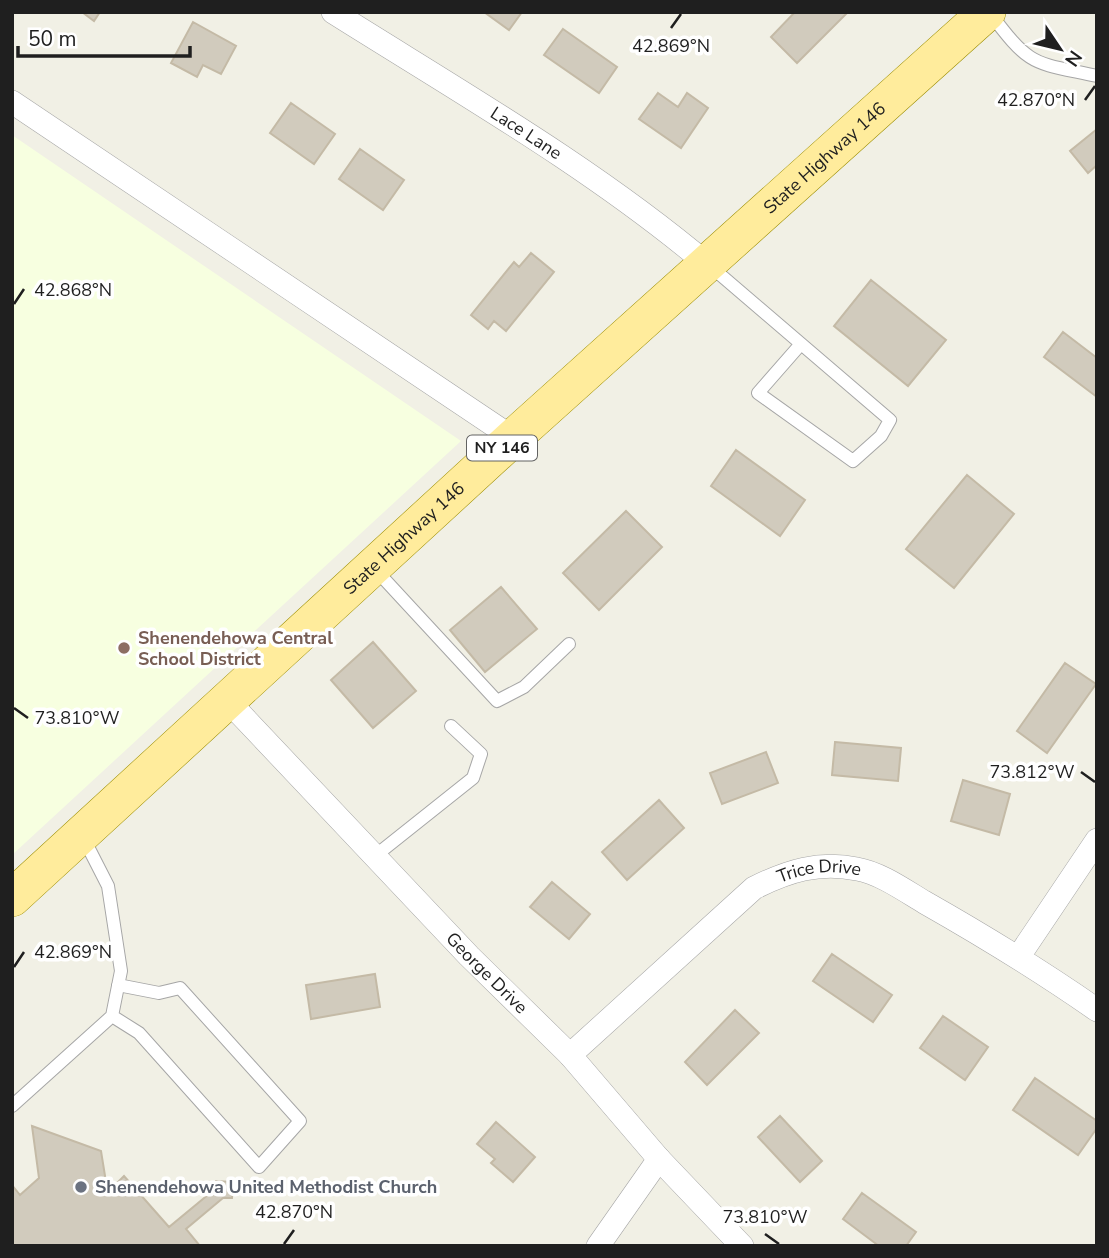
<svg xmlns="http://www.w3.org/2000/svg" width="1109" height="1258" font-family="'Nunito Sans',sans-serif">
<rect width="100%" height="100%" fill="#f1f0e5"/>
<path fill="#f7ffe0" d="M12,135L461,441L12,855Z"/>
<path fill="#d1cbbd" stroke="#c4baa6" stroke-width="2" d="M82,12H100L94,21Z
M484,12H522L509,30Z
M795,12H846L847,13L797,63L771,37Z
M193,22L236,46L221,74L203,65L197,77L171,63Z
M563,29L617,67L599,93L544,55Z
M658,93L678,107L687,93L708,108L681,148L639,119Z
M291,103L335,134L314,164L270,133Z
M1097,129V165L1088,173L1070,151Z
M360,149L404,180L383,210L339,179Z
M531,253L554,272L506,331L494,321L488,329L471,315L514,262L519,267Z
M871,280L946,340L908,386L834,326Z
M1063,332L1097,358V397L1044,357Z
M736,450L805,500L780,536L711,486Z
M967,475L1014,514L954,588L906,549Z
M626,511L662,547L599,610L563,573Z
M501,587L537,629L485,672L450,630Z
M373,642L416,691L373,728L331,680Z
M1065,663L1096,684L1047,753L1017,731Z
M835,742L901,748L898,781L832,775Z
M766,752L778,783L722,804L710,773Z
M963,780L1010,794L999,835L951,821Z
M659,800L684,828L627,880L602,852Z
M552,882L590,914L569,939L530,907Z
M832,954L892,995L873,1022L813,981Z
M375,974L380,1007L311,1019L306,985Z
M735,1010L759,1033L707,1085L685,1062Z
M943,1016L988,1047L965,1080L920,1048Z
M1035,1078L1097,1121V1128L1078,1155L1013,1110Z
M780,1116L822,1161L800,1182L758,1137Z
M496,1122L535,1157L513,1182L491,1163L495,1159L477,1144Z
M32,1126L101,1151L106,1182L114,1186L124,1176L169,1227L215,1189L216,1181L233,1182L232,1198H223L186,1229L200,1246H12V1185L20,1195L39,1178Z
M862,1193L916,1232L906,1246H879L843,1219Z"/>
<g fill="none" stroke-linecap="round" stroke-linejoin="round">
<g stroke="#a6a6a6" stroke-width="14">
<path id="service" d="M990,13C1031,68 1033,62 1097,76
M709,265L890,420L881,436L853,461L758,393L800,345
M374,568L497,701L524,687L569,644
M375,856L473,778L481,754L451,726
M112,1016L139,1033L259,1167L300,1121L180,988L159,993L118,985
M12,1106L112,1016L121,971L108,886L84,839"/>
</g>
<g stroke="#a6a6a6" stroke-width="24">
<g id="minor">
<path id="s1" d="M333,12C460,92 593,168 708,265"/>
<path d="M12,102L513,438"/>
<path id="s2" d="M229,702L469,956L570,1055L659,1159L742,1246"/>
<path d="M1019,956L1097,840"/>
<path id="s3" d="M570,1055L754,888C788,871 819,861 857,869C880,873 904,890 924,902C984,936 1041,971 1097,1010"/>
<path d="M598,1246L659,1159"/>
</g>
</g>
<g stroke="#9b8d00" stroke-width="38">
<g id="primary">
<path id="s4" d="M12,898L513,438L987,12"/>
</g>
</g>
<use href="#service" stroke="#fff" stroke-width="12"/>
<use href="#minor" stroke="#fff" stroke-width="23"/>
<use href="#primary" stroke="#ffec9c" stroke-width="37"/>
</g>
<path fill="none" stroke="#1f1f1f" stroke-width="2.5" d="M671,28L681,14M1085,100L1095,86M14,304L24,289M14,708L28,718M1081,772L1095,782M14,967L24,952M765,1234L779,1244M284,1244L294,1230"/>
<circle fill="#8d6e63" stroke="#fff" stroke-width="2.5" cx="124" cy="648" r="7"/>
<circle fill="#6b7280" stroke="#fff" stroke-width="2.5" cx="81" cy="1187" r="7"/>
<g text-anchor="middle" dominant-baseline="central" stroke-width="7" stroke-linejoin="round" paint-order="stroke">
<rect fill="#fff" stroke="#626262" stroke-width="2" x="467" y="435.5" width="70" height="25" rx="5"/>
<g font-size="16" font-weight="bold" fill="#1f1f1f">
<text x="502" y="448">NY 146</text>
</g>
<g font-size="18" fill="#1f1f1f" stroke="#fff">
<text stroke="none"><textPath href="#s1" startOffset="228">Lace Lane</textPath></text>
<text stroke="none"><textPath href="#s4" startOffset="1099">State Highway 146</textPath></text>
<text stroke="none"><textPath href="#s4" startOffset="532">State Highway 146</textPath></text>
<text stroke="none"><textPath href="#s3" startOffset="317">Trice Drive</textPath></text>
<text stroke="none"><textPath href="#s2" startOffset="374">George Drive</textPath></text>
</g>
<g font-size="18" font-weight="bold" fill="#785e54" stroke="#fff" text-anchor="start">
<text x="138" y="638">Shenendehowa Central<tspan x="138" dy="21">School District</tspan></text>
</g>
<g font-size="18" font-weight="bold" fill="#5b616d" stroke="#fff" text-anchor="start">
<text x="95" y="1187">Shenendehowa United Methodist Church</text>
</g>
</g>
<g font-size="18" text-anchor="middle" fill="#1f1f1f" stroke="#fff" stroke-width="7" stroke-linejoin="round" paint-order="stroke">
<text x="671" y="52">42.869°N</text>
<text x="1036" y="106">42.870°N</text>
<text x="73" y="296">42.868°N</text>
<text x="77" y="724">73.810°W</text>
<text x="1032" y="778">73.812°W</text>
<text x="73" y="958">42.869°N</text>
<text x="294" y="1218">42.870°N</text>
<text x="765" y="1223">73.810°W</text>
</g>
<rect width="1109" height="1258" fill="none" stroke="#1f1f1f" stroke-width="28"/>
<g transform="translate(1060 49) rotate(125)" stroke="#ffffff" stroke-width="5" paint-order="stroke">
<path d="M0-5L12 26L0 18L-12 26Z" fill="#1f1f1f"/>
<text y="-10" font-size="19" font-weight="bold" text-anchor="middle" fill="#1f1f1f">N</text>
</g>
<path d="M18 46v10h172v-10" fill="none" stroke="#1f1f1f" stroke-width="3.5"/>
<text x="28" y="46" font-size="21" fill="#1f1f1f" stroke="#ffffff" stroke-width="5" paint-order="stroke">50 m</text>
</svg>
